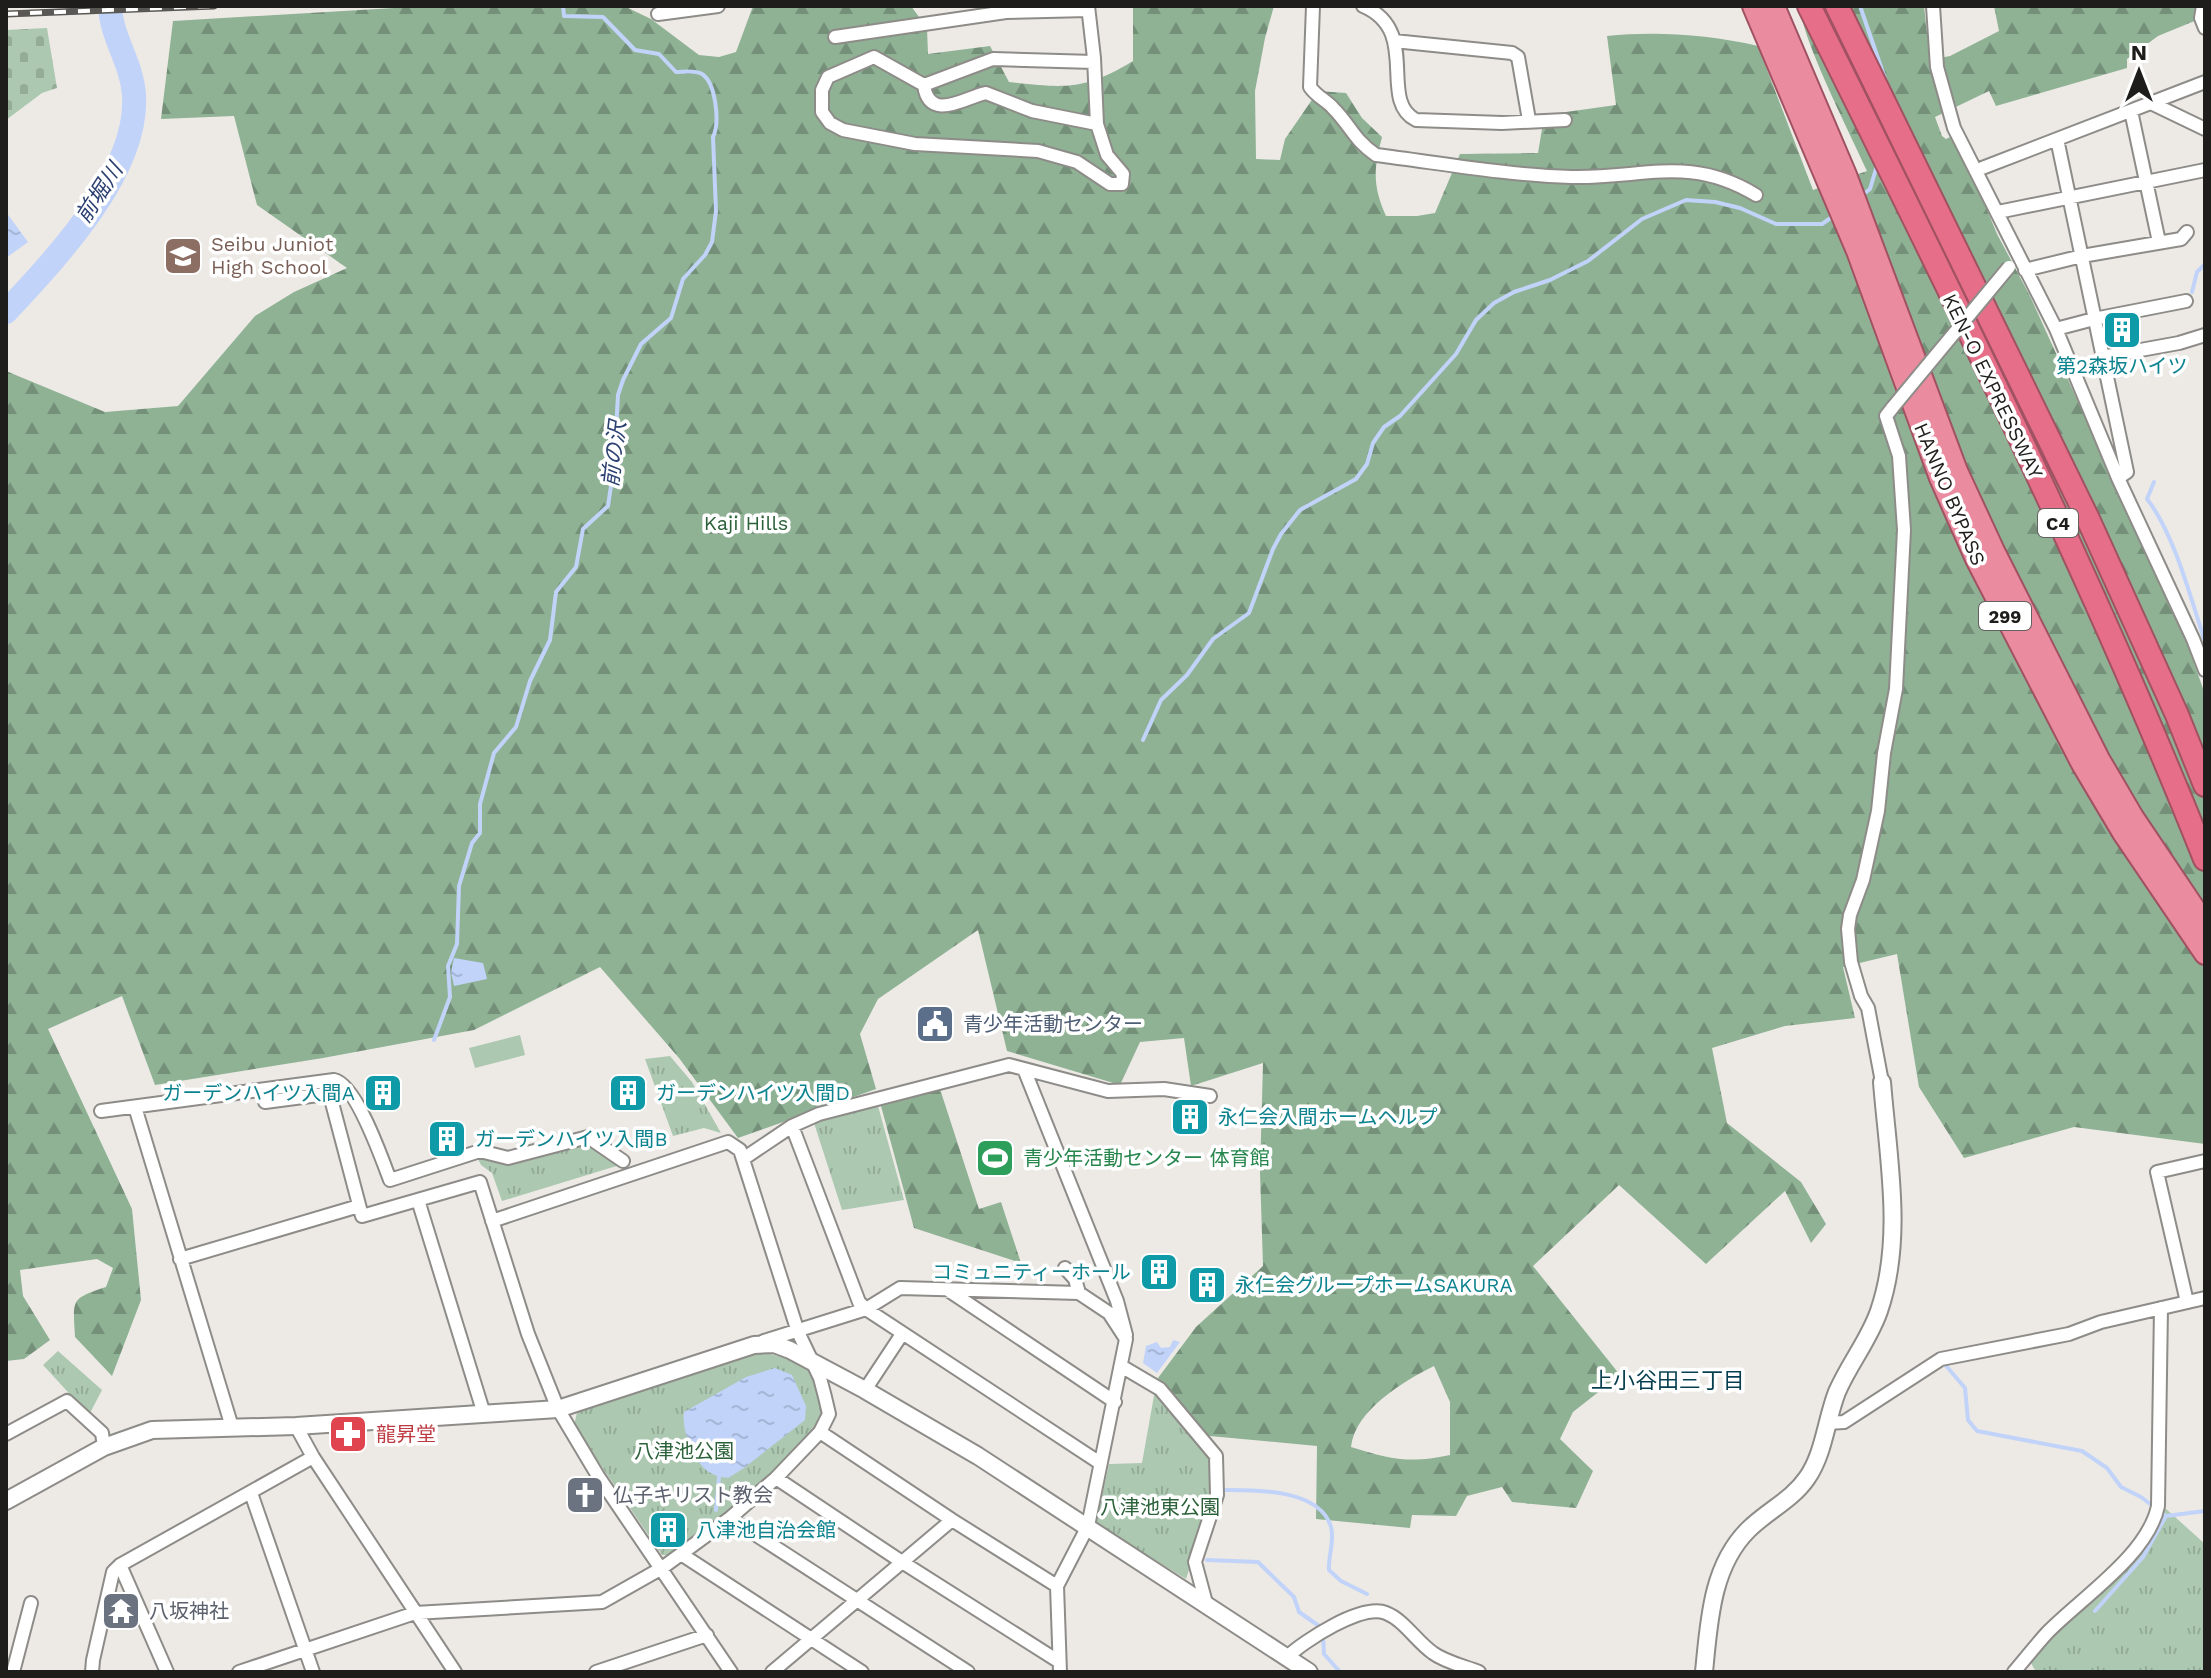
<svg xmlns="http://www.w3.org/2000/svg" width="2211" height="1678" font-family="'Work Sans','Noto Sans JP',sans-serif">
<defs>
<pattern id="grass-tufts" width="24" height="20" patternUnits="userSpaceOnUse" patternTransform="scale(2)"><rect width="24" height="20" fill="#acc8b0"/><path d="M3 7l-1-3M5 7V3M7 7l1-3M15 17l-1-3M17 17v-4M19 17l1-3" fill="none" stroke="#94ab97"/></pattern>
<pattern id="forest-firs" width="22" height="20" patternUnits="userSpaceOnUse" patternTransform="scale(2)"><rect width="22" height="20" fill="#8fb295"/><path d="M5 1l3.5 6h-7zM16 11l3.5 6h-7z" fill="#749079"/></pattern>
<pattern id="cemetery-stones" width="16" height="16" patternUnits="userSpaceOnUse" patternTransform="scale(2)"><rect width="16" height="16" fill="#acc8b0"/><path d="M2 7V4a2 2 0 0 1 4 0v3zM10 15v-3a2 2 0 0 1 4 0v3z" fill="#94ab97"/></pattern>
<pattern id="water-ripples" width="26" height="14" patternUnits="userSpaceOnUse" patternTransform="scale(2)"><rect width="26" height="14" fill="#c1d3f9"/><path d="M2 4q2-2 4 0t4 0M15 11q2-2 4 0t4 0" fill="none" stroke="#a5b5d5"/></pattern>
</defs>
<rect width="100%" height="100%" fill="#edeae6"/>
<path fill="url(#grass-tufts)" d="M670,1056L692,1082L721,1133L704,1128L673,1136L645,1059Z
M878,1106L904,1200L842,1210L814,1123Z
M588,1137L623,1164L502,1201L492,1173L481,1165L478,1159L508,1161Z
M58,1351L102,1390L89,1415L43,1365Z
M753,1352C776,1353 790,1359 809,1371C814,1384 826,1405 821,1418C807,1457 704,1530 669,1555H662L574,1426L578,1408Z
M1155,1390L1213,1458L1214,1495L1186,1579L1096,1524L1109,1464L1142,1463Z
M2164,1507L2205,1544V1672H2036L2031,1663L2063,1624L2084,1609L2091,1596L2138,1554Z"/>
<path fill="url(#forest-firs)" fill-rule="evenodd" d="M428,6H624L651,19L699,55L719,57L736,52L753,6H911L927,28L928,54L990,46L1009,82C1064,88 1084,91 1133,61V6H1274L1265,38L1255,91L1256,159L1280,160L1285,139L1318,91L1346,93L1362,118L1382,137C1374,168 1372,185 1386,216H1417L1435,213L1460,154L1538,153L1542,129L1566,112L1616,105L1607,36C1656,31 1710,35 1758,46L1813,190L1867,171C1854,141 1797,30 1801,6H1924L1930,60L1950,56L1999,31L1994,6H2198L2197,20L2158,36L2127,59V68L1996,106L1989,91L1935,117L1942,136L1946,139L1950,137L1971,171L1997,234L2030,296L2184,635L2205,694V1144L2074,1127L1964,1158L1919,1087L1897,954L1843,967L1855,1018L1785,1026L1712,1048L1727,1123L1801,1182L1826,1224L1811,1243L1785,1191L1706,1264L1619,1185L1533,1266L1620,1375L1573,1412L1560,1439L1593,1471L1576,1508L1512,1502L1502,1487L1467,1496L1456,1516L1412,1515L1410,1528L1316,1519L1317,1446L1199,1435L1158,1378L1196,1327L1263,1266L1260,1172L1263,1063L1191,1086L1184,1038L1140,1042L1120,1085L1007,1051L978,930L878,999L860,1034L876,1089L738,1138L679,1058L600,967L474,1030L323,1058L155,1085L122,996L48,1029L132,1209L141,1300L112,1376L75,1337C73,1299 70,1299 106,1287L113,1268L97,1259L20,1270L23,1296L50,1340L24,1359L6,1361V371L105,412L178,406L255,316L294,292L347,268L257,205L234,116L161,119L173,21ZM1434,1366L1450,1402V1455C1409,1464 1390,1459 1351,1447C1355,1410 1404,1381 1434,1366Z
M940,1089L979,1209L1001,1202L1021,1263L914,1228L881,1106Z"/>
<path fill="url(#cemetery-stones)" d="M47,28L57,88L42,93L6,120V30Z"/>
<path fill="#acc8b0" d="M520,1035L525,1055L475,1068L469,1048Z"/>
<path fill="url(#water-ripples)" d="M6,212L28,242L6,258Z
M454,958L483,963L487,979L454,986L451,972Z
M1173,1340L1180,1342L1157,1373L1143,1363L1146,1346L1157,1342L1161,1348L1170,1347Z
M775,1368L792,1375L806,1406L805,1420L744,1468L728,1478C721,1477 715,1476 709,1472C694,1462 681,1429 684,1412L746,1377Z"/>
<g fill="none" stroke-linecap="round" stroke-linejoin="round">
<path stroke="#c1d3f9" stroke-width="4" d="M1860,6L1891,96
M1861,196L1870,189L1878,162
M2192,292L2197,272L2205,264
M2154,482L2147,499C2174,533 2191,599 2205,642
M1143,740L1161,700L1187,675L1213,639L1249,613L1273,549L1281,534L1300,510L1356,479L1367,464L1373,443L1384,427L1400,416L1456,354L1476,320L1494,303L1514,292L1550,280L1588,261L1642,219L1686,200L1715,202L1740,208L1776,224H1822L1835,215
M434,1040L450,997L448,966L457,944L459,886L472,843L480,833V804L494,753L516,727L530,681L550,640L556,592L576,567L583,529L608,506L614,466L618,395L623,380L641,344L671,318L683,279L705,255L712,242L716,211L713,137C720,123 716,83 702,74C695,70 684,72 676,72L659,54L635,50L603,17L564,16L563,6
M1942,1361L1965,1388L1968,1420L1977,1431L2082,1451L2107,1468L2121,1487L2141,1497L2166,1516
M1226,1490C1257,1490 1320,1489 1331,1527C1335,1542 1328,1555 1329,1570L1341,1581L1367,1594
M716,1510L719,1477
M1207,1560L1258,1562L1294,1597L1299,1612L1322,1628
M2095,1611L2143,1557L2166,1516L2205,1511
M1323,1636L1324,1654L1340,1672"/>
<path stroke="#c1d3f9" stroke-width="24" d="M6,312C56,258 139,172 134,95C132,63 111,37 110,6"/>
<g stroke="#8e8c88" stroke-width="16">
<path id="minor" d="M1088,6L1094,58L1097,124L1032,111L986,93C968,96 929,124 924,85L874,57L828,77L822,90V112L830,123L843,130L915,144L1038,151L1077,162L1110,184H1122L1123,174L1107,155L1097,124
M1313,6L1310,87C1317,97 1326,100 1333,108C1351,126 1353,139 1376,155C1440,163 1506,175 1571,177C1642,179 1689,154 1756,195
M1363,6C1422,31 1377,100 1416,120L1502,123L1565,120
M1933,6L1937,67L1954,128L2056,329L2118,478L2193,639L2205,670
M2203,6L2201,18L2205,28
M658,14L718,6
M835,37L1006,12L1088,10
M1394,41L1512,53L1518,57L1529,120
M924,85L993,59L1094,62
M2151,103L2205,129
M2131,111L2159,242
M2057,139L2127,472L2118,478
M1977,170L2205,82
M1998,212L2205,170
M2025,270L2082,256L2181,239L2187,232
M2056,329L2094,319L2186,301
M2102,357L2179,343L2205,335
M1024,1069L1117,1301L1126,1335
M1882,1082L1868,1008L1861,996L1851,962L1848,929L1850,915L1863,880L1878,811L1884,753L1896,689L1904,530L1899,456L1886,416L1893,407
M265,1102L326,1094L331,1099L362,1216L480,1182L528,1334L558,1409L598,1476L731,1672
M135,1107L232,1427
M101,1111L334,1080C356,1084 382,1159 390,1180L480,1151L508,1158L588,1137L623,1161
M792,1126L859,1302L866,1309L1100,1463
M743,1159L792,1126L819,1114L1009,1065L1108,1091L1164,1089L1210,1096
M418,1200L484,1414
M180,1259L359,1206
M1065,1268L1075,1279L1079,1293
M948,1290L1115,1402
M2187,1302L2157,1172L2205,1161
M764,1341L866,1309L900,1288L1079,1293L1109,1313L1126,1339L1088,1526L1057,1586L1060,1672
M1121,1366L1160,1389L1216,1456L1217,1495L1195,1562L1206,1603
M865,1390L902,1334
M1827,1423L1844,1422L1941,1359L2069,1334L2101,1322L2205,1298
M296,1426L313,1457L455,1672
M820,1432L952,1520L1057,1586
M6,1434L67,1401L102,1433L104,1447
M776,1478L902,1562L1058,1661
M251,1493L313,1672
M730,1518L968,1672
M681,1554L862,1672
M120,1565L167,1672
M1287,1657C1304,1641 1362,1603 1386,1613C1404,1620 1416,1641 1433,1653C1445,1662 1464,1666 1479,1672
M13,1672L31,1603
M92,1672L93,1660L113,1572L120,1565L313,1457
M239,1672L415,1613L602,1602L662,1568L730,1518L776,1478L820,1432L829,1414L825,1397L820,1378L798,1332L740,1150L728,1142L492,1221
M596,1672L707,1635
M772,1672L952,1520
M2014,1672C2025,1659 2036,1645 2047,1633C2081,1598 2148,1555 2158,1506L2161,1308"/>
</g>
<g stroke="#8e8c88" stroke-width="20">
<path id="tertiary" d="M6,1501L104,1447L152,1430L296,1426L558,1409L754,1345L774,1344L790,1350L865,1390L978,1456L1309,1672
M1704,1672C1709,1623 1711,1567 1748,1530C1767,1511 1792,1500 1807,1478C1824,1454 1826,1420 1837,1392C1849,1364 1869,1340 1879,1311C1904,1238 1888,1158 1882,1082"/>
</g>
<g stroke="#a05262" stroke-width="24">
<path id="trunk" d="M1753,6L1857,251L1940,478L1976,559L2082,764L2123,833L2205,954
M1774,6L1846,175L1957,471L1994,551L2099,759L2133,817L2205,924"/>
</g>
<g stroke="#a05262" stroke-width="26">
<path id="motorway" d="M1809,6C1948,286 2089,568 2205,859
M1837,6L2088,519L2177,715L2205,785"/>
</g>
<use href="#minor" stroke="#fff" stroke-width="12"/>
<use href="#tertiary" stroke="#fff" stroke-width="16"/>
<use href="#trunk" stroke="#eb8ba0" stroke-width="20"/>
<use href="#motorway" stroke="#e66e89" stroke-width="22"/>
<g stroke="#5a5855" stroke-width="7">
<path id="rail" d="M6,14L214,6"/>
</g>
<use href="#rail" stroke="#fff" stroke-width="4" stroke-dasharray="12" stroke-linecap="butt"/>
<g stroke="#8e8c88" stroke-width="16" stroke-linecap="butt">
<path id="minor-bridge" d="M1893,407L2009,267"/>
</g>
<use href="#minor-bridge" stroke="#fff" stroke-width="12"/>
</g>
<defs>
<g id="school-square" transform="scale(2)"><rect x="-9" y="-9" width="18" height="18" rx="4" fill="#8d6e63" stroke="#fff"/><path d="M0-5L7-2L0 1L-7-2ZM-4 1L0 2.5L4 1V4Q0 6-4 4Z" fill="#fff"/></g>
<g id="building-square" transform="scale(2)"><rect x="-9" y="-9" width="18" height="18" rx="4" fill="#0f9aa8" stroke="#fff"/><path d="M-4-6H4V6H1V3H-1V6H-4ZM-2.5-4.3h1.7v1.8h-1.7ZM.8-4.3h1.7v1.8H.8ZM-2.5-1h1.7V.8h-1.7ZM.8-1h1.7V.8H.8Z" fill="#fff"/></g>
<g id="civic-square" transform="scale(2)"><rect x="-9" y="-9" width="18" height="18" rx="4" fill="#5c6f8a" stroke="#fff"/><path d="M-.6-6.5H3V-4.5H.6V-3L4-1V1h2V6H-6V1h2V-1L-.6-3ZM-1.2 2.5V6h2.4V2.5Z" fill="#fff"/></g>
<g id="stadium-square" transform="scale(2)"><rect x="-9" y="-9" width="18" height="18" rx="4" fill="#2e9e5b" stroke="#fff"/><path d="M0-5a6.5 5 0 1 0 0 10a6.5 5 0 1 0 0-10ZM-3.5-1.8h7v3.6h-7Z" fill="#fff"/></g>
<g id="pharmacy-square" transform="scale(2)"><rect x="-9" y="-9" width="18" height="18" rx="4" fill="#e0444e" stroke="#fff"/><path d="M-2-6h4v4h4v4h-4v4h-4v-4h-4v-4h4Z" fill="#fff"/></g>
<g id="church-square" transform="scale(2)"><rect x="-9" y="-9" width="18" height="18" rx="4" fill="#6b7280" stroke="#fff"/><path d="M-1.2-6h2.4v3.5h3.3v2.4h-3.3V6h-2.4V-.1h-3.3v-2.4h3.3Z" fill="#fff"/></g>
<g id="temple-square" transform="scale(2)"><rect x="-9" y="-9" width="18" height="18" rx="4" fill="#6b7280" stroke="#fff"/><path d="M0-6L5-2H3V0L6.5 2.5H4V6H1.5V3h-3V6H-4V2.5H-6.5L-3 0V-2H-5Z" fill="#fff"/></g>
</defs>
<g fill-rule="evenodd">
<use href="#school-square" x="183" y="256"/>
<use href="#building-square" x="2122" y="330"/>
<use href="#civic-square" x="935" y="1024"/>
<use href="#building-square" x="383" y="1093"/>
<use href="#building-square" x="628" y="1093"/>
<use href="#building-square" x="1190" y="1117"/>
<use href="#building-square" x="447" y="1139"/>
<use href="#stadium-square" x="995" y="1158"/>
<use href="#building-square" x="1159" y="1272"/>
<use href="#building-square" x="1207" y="1285"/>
<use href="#pharmacy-square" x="348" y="1434"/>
<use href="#church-square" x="585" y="1495"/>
<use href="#building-square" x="668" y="1530"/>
<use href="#temple-square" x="121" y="1611"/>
</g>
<g text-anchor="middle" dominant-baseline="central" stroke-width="7" stroke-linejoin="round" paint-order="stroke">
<g fill="#fff" stroke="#62615f" stroke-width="2">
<rect x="2038" y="509" width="40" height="28" rx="6"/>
<rect x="1979" y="602" width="52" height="28" rx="6"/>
</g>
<g font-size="18" font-weight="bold" fill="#1e1d1b">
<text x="2058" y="523">C4</text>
<text x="2005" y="616">299</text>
</g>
<g font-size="20" fill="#785e54" stroke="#fff" text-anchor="start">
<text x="211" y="244">Seibu Juniot<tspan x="211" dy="23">High School</tspan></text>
</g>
<g font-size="20" fill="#0d838f" stroke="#fff" text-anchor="start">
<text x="2122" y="366" text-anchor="middle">第2森坂ハイツ</text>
<text x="355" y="1093" text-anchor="end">ガーデンハイツ入間A</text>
<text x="656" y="1093">ガーデンハイツ入間D</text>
<text x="1218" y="1117">永仁会入間ホームヘルプ</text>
<text x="475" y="1139">ガーデンハイツ入間B</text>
<text x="1131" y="1272" text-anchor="end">コミュニティーホール</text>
<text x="1235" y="1285">永仁会グループホームSAKURA</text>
<text x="696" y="1530">八津池自治会館</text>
</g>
<g font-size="20" fill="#1e1d1b" stroke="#fff">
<text transform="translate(1993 386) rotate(64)">KEN-O EXPRESSWAY</text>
<text transform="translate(1950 494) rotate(67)">HANNO BYPASS</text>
</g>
<g font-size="20" fill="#2c623a" stroke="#fff">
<text x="746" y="523">Kaji Hills</text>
<text x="684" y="1451">八津池公園</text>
<text x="1160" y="1507">八津池東公園</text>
</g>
<g font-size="20" fill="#4e5e75" stroke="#fff" text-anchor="start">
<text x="963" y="1024">青少年活動センター</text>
</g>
<g font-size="20" fill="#27864d" stroke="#fff" text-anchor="start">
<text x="1023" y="1158">青少年活動センター 体育館</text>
</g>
<g font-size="20" fill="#be3a42" stroke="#fff" text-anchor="start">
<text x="376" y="1434">龍昇堂</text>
</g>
<g font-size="20" fill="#5b616d" stroke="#fff" text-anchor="start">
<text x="613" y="1495">仏子キリスト教会</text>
<text x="149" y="1611">八坂神社</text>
</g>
<g font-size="22" font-style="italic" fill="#2c4171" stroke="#fff">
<text transform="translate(99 193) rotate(-57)">前堀川</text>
<text transform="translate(614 454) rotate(-83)">前の沢</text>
</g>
<g font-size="22" fill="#053e4e" stroke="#fff">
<text x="1668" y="1380">上小谷田三丁目</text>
</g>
</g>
<rect width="2211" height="1678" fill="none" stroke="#1e1d1b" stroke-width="16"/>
<g transform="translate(2139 72)" stroke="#ffffff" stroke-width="6" paint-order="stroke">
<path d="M0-6L14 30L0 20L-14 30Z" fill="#1e1d1b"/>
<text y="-12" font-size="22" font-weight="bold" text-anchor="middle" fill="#1e1d1b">N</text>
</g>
</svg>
